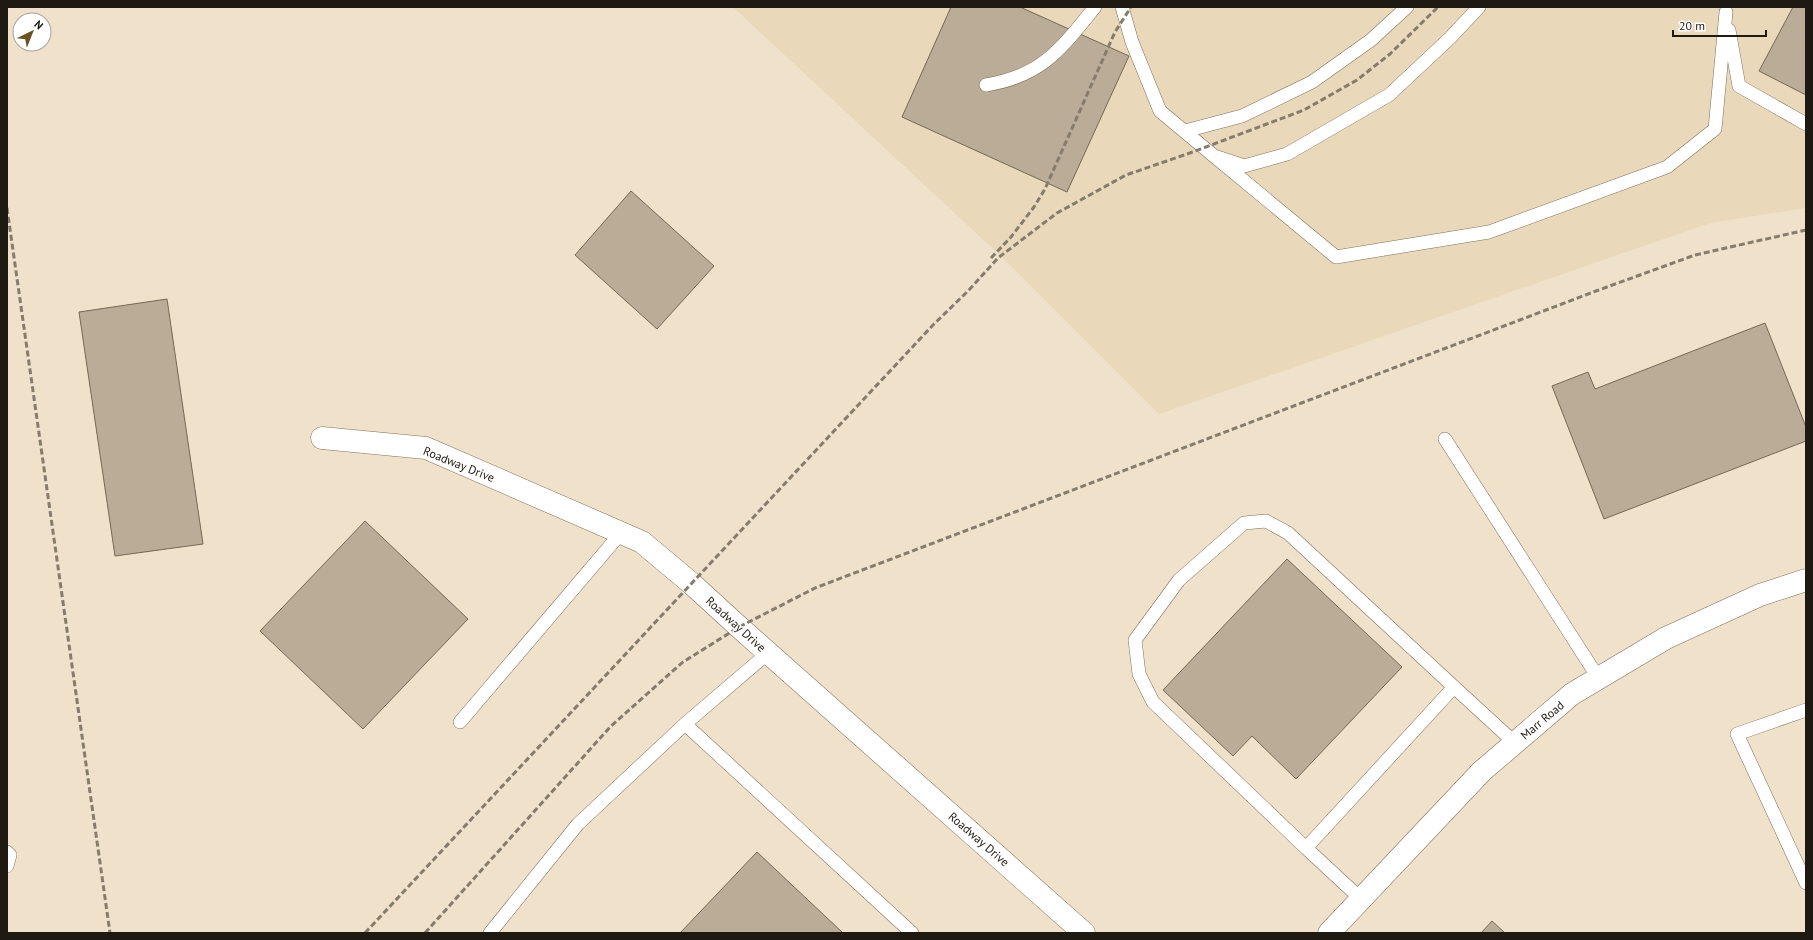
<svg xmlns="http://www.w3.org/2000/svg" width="1813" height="940" font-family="'PT Sans',sans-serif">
<rect width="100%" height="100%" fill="#efe1ca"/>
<path fill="#ead8ba" d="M733,7H1806V208L1710,223L1159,414L1004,259Z"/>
<path fill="#baac96" stroke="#756955" d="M951,7H1020L1129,56L1067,192L902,117Z
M1793,7H1806V95L1759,71Z
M631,191L714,266L657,329L575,255Z
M167,299L203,544L115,556L79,312Z
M1765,323L1806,427V441L1604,519L1552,386L1588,372L1595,389Z
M365,521L468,619L363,729L260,631Z
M1287,559L1402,667L1296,779L1252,736L1233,756L1163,690Z
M757,852L843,933H680Z
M1492,921L1505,933H1481Z"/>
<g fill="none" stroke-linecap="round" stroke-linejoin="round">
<g stroke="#7f725e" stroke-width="14">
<path id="lane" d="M1122,7L1132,42L1160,111L1214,156L1244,166L1287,154L1389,95L1450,38L1479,7
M1729,30L1739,86L1806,124
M986,85C1042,76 1061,49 1095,7
M1185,131L1242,116L1312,82L1371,40L1407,7
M1214,156L1336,257L1489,232L1667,167L1715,129L1726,12
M1445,439L1599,679
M1806,710L1737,734L1806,883
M460,722L621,533
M685,724L912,933
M1306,848L1153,702L1139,674L1135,640L1179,580L1244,523L1266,521L1288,533L1454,687
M7,852L10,855L7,866
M1361,899L1306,848L1454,687L1515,743
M490,933L578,824L685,724L768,653"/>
</g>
<g stroke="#7f725e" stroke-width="23">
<path id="street" d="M322,438L426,448L642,542L692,584L739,627L1084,933"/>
</g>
<g stroke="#7f725e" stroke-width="23">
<path id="secondary" d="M1329,933L1482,771L1572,694L1666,638L1760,595L1806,580"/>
</g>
<use href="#lane" stroke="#fff" stroke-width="13"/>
<use href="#street" stroke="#fff" stroke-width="22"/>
<use href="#secondary" stroke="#fff" stroke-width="22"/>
<path stroke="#867c6d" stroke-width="3" stroke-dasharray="6 3" stroke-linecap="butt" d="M7,208L110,933
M991,258L1011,237L1034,207L1045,189L1115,32L1131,7
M365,933L933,325L968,291L998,258L1057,213L1126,175L1190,153L1304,110L1357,80L1390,54L1438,7
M425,933L611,726L683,662L739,627L815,588L1596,291L1695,255L1806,230"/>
</g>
<g text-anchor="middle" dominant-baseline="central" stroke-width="3" stroke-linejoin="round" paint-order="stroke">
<g font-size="12" fill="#1e1911" stroke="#fff">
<text transform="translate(459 464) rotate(22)">Roadway Drive</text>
<text transform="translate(736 624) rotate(42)">Roadway Drive</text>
<text transform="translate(1542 720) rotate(-40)">Marr Road</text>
<text transform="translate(979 839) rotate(41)">Roadway Drive</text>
</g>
</g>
<rect width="1813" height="940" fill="none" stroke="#1e1911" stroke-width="16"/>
<g transform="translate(32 32) rotate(43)"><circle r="19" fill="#ffffff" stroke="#a5a3a0"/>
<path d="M0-3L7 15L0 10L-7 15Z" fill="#6c5223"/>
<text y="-6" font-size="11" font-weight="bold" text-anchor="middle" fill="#1e1911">N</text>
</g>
<path d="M1673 30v6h93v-6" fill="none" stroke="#1e1911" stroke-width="2"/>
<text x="1679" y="30" font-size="12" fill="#1e1911" stroke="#ffffff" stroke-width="3" paint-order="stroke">20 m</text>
</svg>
